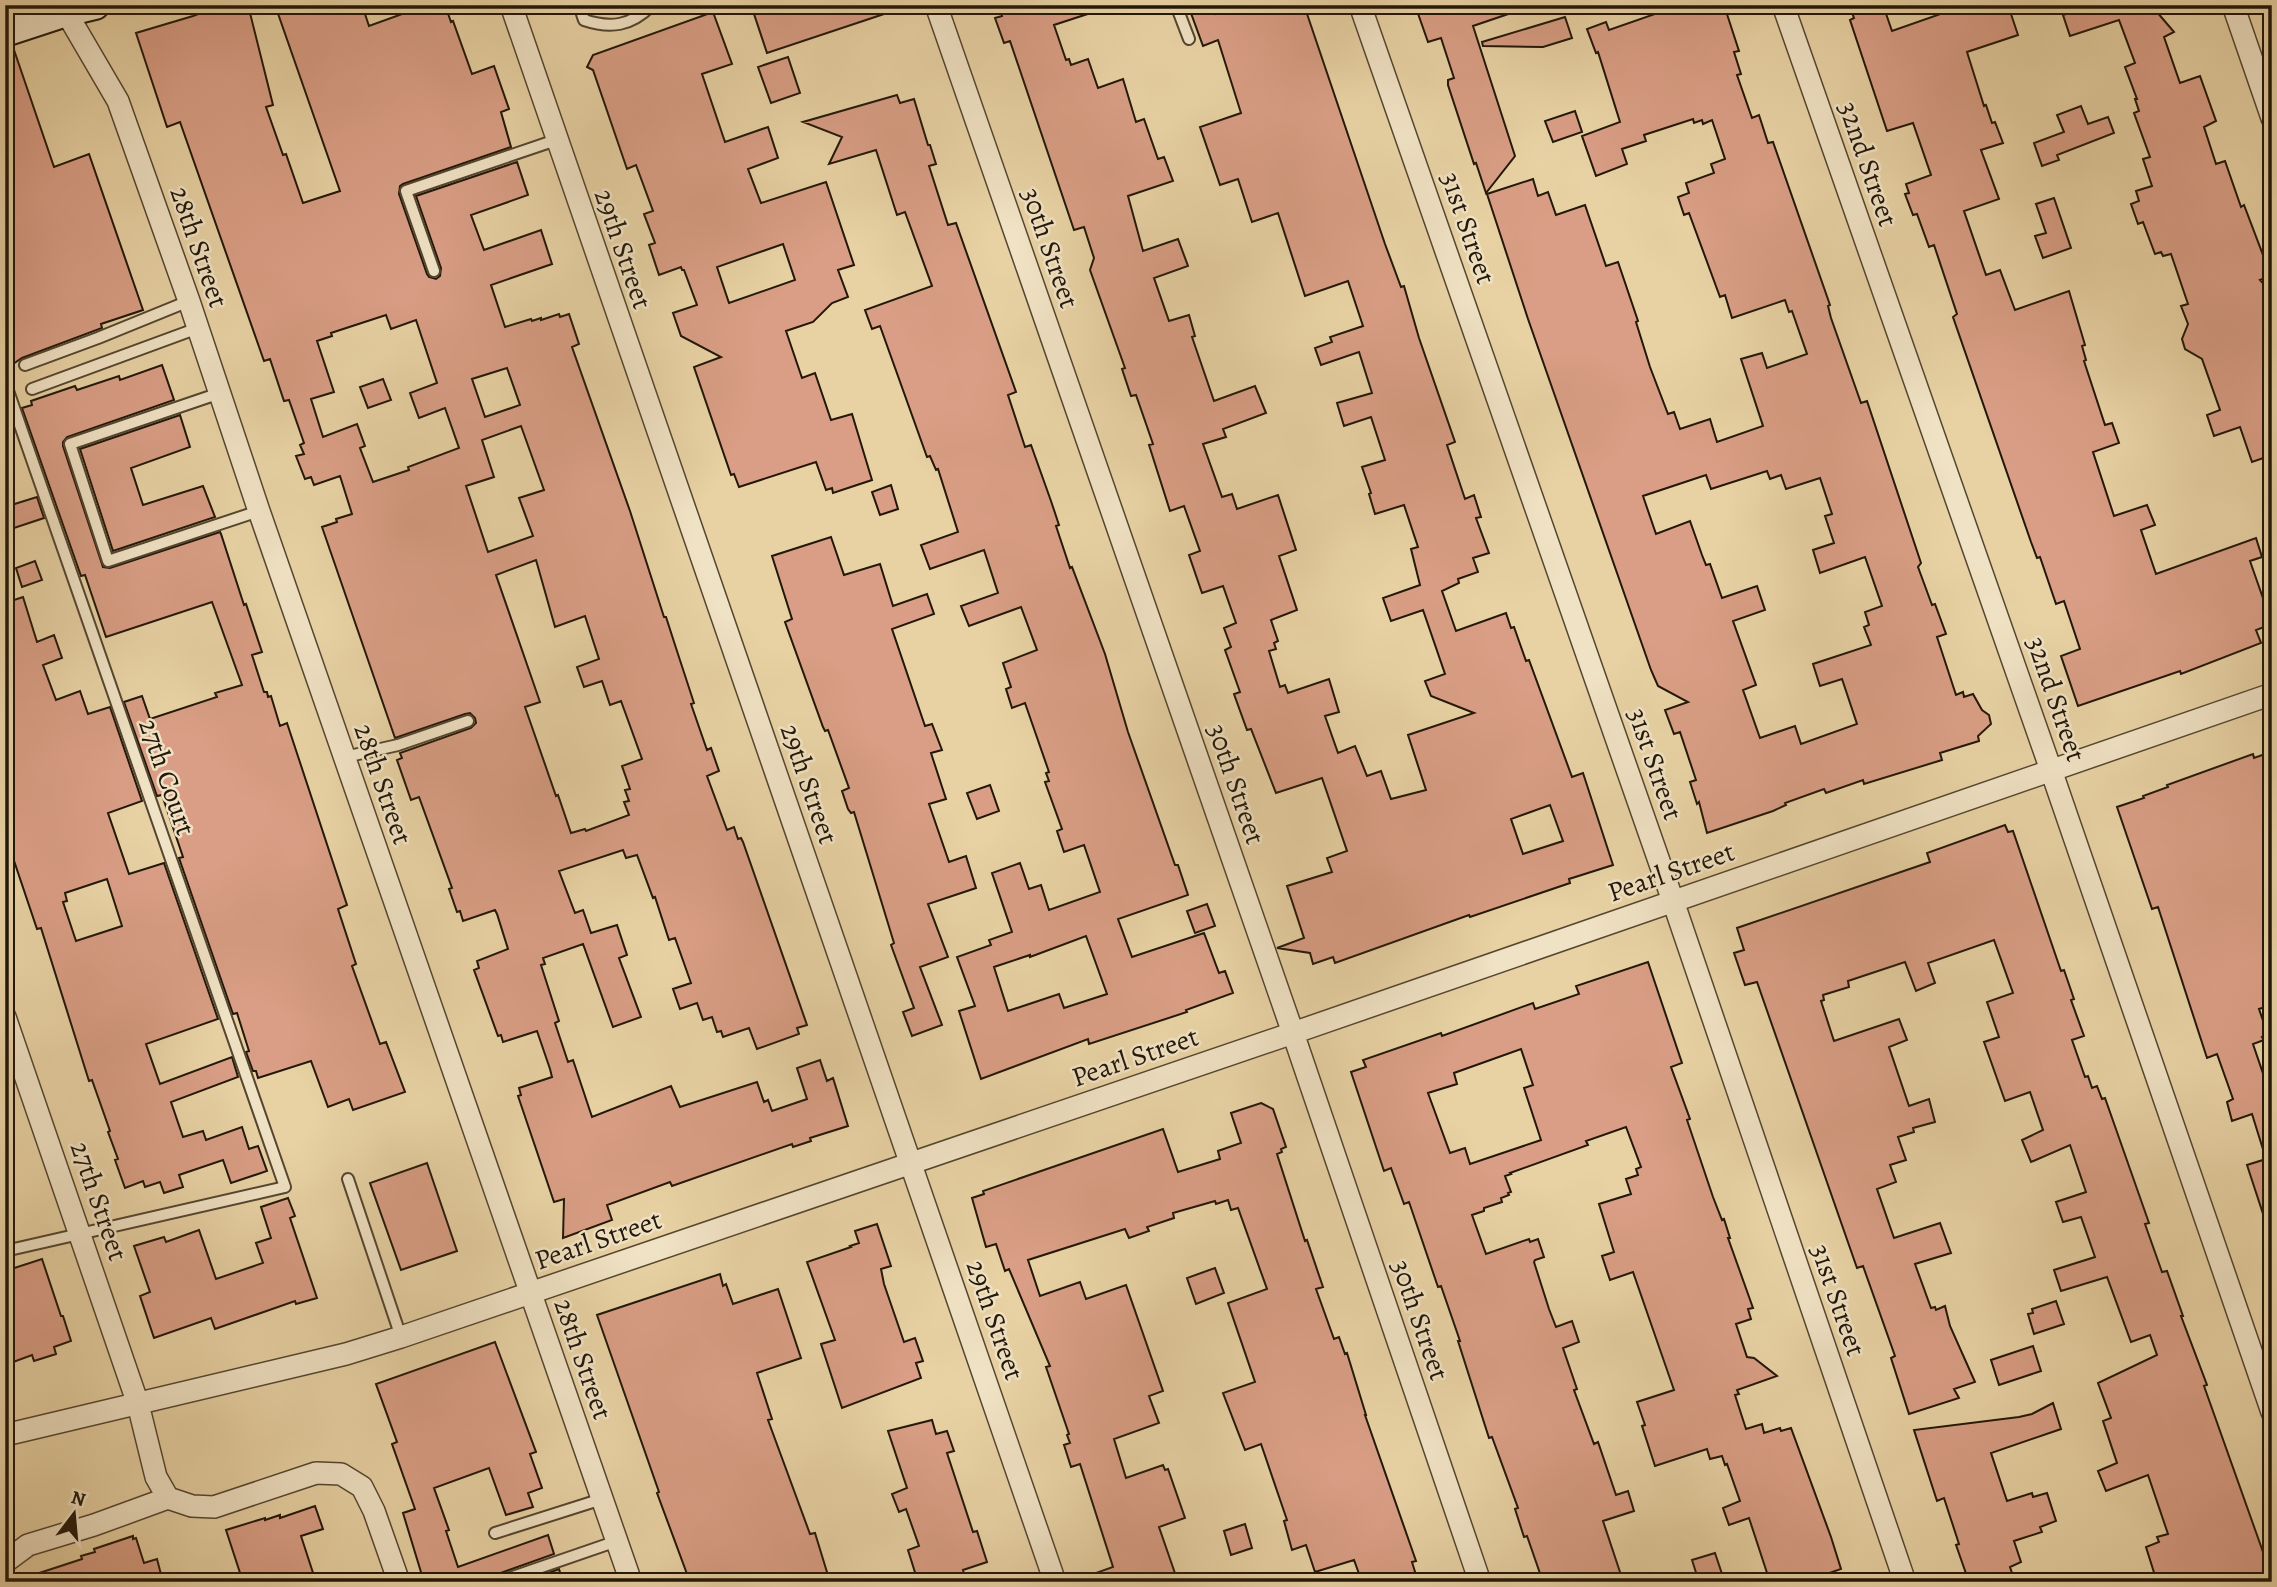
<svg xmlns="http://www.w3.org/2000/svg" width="2277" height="1587" font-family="Alegreya,serif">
<rect width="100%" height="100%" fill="#e8d2a4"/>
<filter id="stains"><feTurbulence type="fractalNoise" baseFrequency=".00286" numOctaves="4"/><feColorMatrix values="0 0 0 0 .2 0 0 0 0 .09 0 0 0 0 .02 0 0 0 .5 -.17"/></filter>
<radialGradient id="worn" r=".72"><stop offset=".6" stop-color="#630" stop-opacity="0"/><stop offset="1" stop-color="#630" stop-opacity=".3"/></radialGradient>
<path fill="#d99e85" stroke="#221709" stroke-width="2" fill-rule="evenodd" d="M222,5H248L273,105L266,107L283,155L286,154L303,203L340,191L275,5H362L369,26L427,5H445L451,22L453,21L472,74L494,66L509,109L501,112L511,147L403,184L400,186L399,194L427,274L429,277L436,279L440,276L441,268L416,196L517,162L528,195L471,215L484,250L541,230L552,264L491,285L505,327L531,319L532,321L541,318V320L559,314L560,317L569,314L579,344L572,347L630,511L664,617H666L676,648L694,703L691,704L707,750L711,748L719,771L707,776L727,830L734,827L738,839L741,838L743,842L807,1025L797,1028L799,1034L757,1049L749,1028L723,1037L721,1031L717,1032L712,1017L703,1020L697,1003L680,1009L673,989L691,983L675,938L669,940L655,897L653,898L637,855L626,858L623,850L559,871L575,913L583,910L591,933L617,925L627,955L619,958L641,1017L613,1027L583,944L543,958L545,964L541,965L559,1021L555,1023L568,1062L573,1060L592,1117L671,1086L680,1107L757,1082L764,1102L768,1100L772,1111L807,1099L797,1068L820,1060L827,1081L833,1078L848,1126L810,1138L811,1141L793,1147L792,1144L672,1186L670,1182L607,1205L612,1220L563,1238L564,1199L554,1202L518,1096L521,1095L519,1088L552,1077L550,1069L537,1031L503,1042L501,1035L498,1036L474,970L479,968L477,961L508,949L497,914L495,910L463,921L460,911L457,912L449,889L452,888L419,797L411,800L397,760L402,758L400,753L471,728L476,723L475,718L470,713L465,714L395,738L322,527L337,522L336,519L352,514L340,476L314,485L311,477L305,479L296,456L304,454L300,445L304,443L289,400L284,401L270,359L264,361L180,122L167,127L136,33L193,16ZM386,315L391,329L416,320L437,383L410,393L419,418L445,408L459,448L408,467L409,470L373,482L360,448L365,446L357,424L323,437L311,399L334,392L317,341L332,336L331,333ZM507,368L520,405L485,417L472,379ZM521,426L544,490L519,498L533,536L488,552L466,486L494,477L482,440ZM536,560L555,627L585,616L599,659L577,667L584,687L602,681L610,705L621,701L642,759L622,766L630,789L625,790L629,801L624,802L629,815L586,831L585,829L571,833L558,795L556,796L525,707L540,702L496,575Z
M751,5H898L899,9L767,53Z
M999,5H1103V9L1054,25L1066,60L1069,59L1071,65L1088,59L1098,88L1123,79L1136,122L1144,119L1158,159L1164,157L1173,181L1128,196L1143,251L1178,239L1188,266L1154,278L1169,321L1189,315L1195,336L1192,337L1214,401L1255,386L1266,413L1223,429L1226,437L1203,444L1222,497L1232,494L1237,509L1278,495L1296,550L1279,556L1297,610L1271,620L1278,641L1274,643L1276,649L1269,651L1280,687L1285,685L1288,693L1329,679L1339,712L1325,716L1338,753L1355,746L1367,776L1381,771L1391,799L1426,790L1408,735L1474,713L1431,696L1425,681L1445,674L1423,610L1391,621L1383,598L1420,585L1411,549L1418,547L1404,505L1375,514L1369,494L1371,493L1362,467L1385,460L1371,417L1344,426L1337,403L1372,393L1359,352L1321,365L1315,348L1332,342L1330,337L1363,326L1348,281L1305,296L1278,213L1252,222L1238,179L1220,185L1200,127L1241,113L1218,40L1203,46L1188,5H1213L1216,14L1242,5H1304L1385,244L1401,287L1404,286L1419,338L1455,442L1447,445L1465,499L1474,495L1481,517L1476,518L1489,553L1473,558L1478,572L1458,579L1459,583L1442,591L1456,631L1506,613L1511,628L1514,627L1526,661L1529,660L1572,777L1583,773L1613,865L1569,879L1570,883L1470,917L1469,915L1335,963L1333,957L1313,964L1310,953L1277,948L1304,938L1287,886L1332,872L1327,858L1347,851L1322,778L1276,793L1251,729L1247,730L1234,694L1240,692L1225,650L1231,647L1224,628L1236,623L1223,586L1202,593L1189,555L1200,551L1184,506L1170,511L1149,445L1153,444L1136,395L1131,396L1122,369L1125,368L1090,270L1094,258L1084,227L1074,230L1010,41L1004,43L995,18L1002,16ZM1550,805L1563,841L1523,854L1511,819Z
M1415,5H1522L1523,9L1473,26L1515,156L1486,193L1476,163L1474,164L1448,85V80L1454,78L1441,38L1428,42Z
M1655,5H1724L1739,51L1734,52L1741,74L1737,75L1752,118L1759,115L1768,143L1773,142L1830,305L1828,306L1831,318L1861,403L1867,401L1921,563L1918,567L1932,605L1935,604L1946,634L1937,637L1956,695L1963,692L1964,697L1973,694L1982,710L1989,715L1991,724L1978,736L1979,741L1940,753L1942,760L1864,784L1863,780L1826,793L1824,789L1785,803L1786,805L1773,811L1707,833L1699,802L1697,804L1690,782L1696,780L1680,732L1674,734L1665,710L1688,702L1658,686L1651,670L1528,319L1487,194L1533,179L1538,196L1548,192L1556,215L1585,205L1606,266L1618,262L1638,321L1636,322L1650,367L1668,414L1674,412L1680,429L1710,419L1717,442L1763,426L1741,359L1762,353L1767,368L1807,354L1792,311L1789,312L1785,300L1732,318L1725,295L1720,297L1689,213L1684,215L1678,197L1689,193L1686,183L1714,173L1711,164L1725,159L1712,120L1703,124L1702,120L1694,123L1693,119L1644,135L1646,141L1622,149L1627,164L1596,176L1582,136L1620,122L1598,52L1596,53L1587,29L1606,22L1609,30L1658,13ZM1767,471L1770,479L1781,475L1786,489L1820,478L1832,514L1825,516L1834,543L1813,550L1820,573L1865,557L1882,606L1865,612L1869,625L1864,627L1871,645L1813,664L1820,686L1842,679L1857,724L1801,744L1795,726L1760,738L1743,690L1756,685L1733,621L1765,610L1757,586L1722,598L1710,564L1706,565L1702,555L1690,521L1656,534L1643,496L1706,475L1711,489Z
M1849,5H1883L1892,31L1966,5H2008L2018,35L1967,52L1984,106L1986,105L1992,123L1995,122L2003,143L1981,150L1999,199L1964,211L1986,275L2000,270L2015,310L2069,291L2085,345L2082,346L2086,360L2084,361L2105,425L2112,423L2119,443L2093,452L2114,516L2147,505L2155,525L2141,530L2156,574L2256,538L2262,557L2250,561L2272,624L2256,630L2261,643L2181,674L2180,671L2078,706L2061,656L2080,649L2064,601L2056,604L2040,557L2037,558L2031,542L1953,317L1957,314L1934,245L1929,247L1917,214L1913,215L1905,194L1909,193L1906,184L1931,175L1913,123L1887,131L1850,20L1854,18Z
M2092,5H2151L2174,32L2164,37L2180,83L2200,76L2216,121L2204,127L2216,164L2225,161L2241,207L2244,205L2271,276L2260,280L2272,293V455L2252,462L2240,427L2214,436L2207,415L2220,410L2202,359L2185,349L2182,339L2188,324L2181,306L2188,304L2171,254L2163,256L2161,252L2155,254L2143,222L2138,224L2131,204L2139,201L2136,191L2152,186L2143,159L2150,157L2134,113L2139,111L2135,99H2137L2125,67L2135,63L2119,20L2070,36L2063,15Z
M713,12L732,64L702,74L725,142L768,127L778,158L748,169L761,203L826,182L854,265L838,270L848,297L832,303L813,322L786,331L802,378L815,373L831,420L852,414L872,480L833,493L832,488L826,490L816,462L739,487L734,474L731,475L694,367L721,357L681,336L673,313L697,305L684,270H682L681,267L659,275L649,245L655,243L644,214L653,211L636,165L627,169L593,70L587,67L593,55ZM783,244L795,280L729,303L717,267Z
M1565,17L1572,38L1543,47L1483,46L1482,42Z
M13,47L54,167L89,154L143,310L101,324L102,328L22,358L13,364L5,340V284L11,282L5,267V48Z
M788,57L800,93L771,103L758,67Z
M897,95L900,103L914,99L928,145H930L936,164L929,166L948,225L956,223L1016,392L1008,395L1025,447L1031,445L1051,501L1059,525L1056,526L1070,568L1072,567L1105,654L1128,732L1175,865H1178L1188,895L1118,919L1132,957L1204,933L1219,973L1225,971L1233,993L1186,1010L1187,1012L1089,1044L1088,1039L981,1079L959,1011L975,1006L957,957L991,945L989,940L1012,932L992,873L1020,863L1029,889L1041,885L1049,910L1100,892L1084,845L1064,852L1057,831L1062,829L1045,782L1049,781L1046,773L1049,772L1025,703L1012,708L1006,689L1011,687L1003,663L1037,650L1021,607L969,626L961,606L998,593L984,550L930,569L921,545L958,532L938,469L936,470L930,456L927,457L880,326L872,329L865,310L932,286L905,212L897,215L876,150L829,164L842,137L803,122ZM1086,936L1107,994L1064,1008L1059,994L1008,1011L994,967L1030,955V957Z
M2081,106L2088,124L2108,117L2114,133L2057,155L2059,160L2042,166L2034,143L2064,132L2057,115Z
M1575,111L1582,132L1553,142L1545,121Z
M2054,198L2071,248L2043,258L2035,236L2046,233L2036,204Z
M162,365L174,400L67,437L63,442V446L103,567L110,568L220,532L221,534L244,605L246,604L262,652L252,655L264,692H267L268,697L271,696L280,726L287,723L347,905L338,909L356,964L352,966L380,1044L386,1042L405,1092L353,1110L349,1099L328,1107L311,1061L258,1078L256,1071H253L246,1052L249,1051L237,1013L233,1014L179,858L183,857L162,795L157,796L124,702L142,696L150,719L217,697L215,693L242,685L212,602L106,637L85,575L81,576L22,408L32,405L31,401L75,386L77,390L119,376L120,380Z
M383,379L391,400L368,408L360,387Z
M180,415L190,447L131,468L143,505L203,486L215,517L113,551L80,449Z
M891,485L898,509L880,515L872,492Z
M37,497L44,518L11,529L5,507Z
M831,537L844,575L880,564L893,606L927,594L934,614L892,629L925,726L932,724L942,750L931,753L946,799L929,804L949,862L966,856L976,888L928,904L948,957L920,967L942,1025L912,1036L903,1012L914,1008L891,945L894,943L854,812L851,813L848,809L842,791L849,788L828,730L825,731L823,727L785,622L792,619L772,556Z
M35,561L42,580L22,587L16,568Z
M23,597L37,642L54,635L62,658L43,665L56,700L80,691L88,714L110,707L142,801L108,813L129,874L164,863L218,1019L146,1044L160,1084L232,1057L238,1077L171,1102L183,1137L203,1131L206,1140L242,1127L249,1149L258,1146L267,1171L231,1183L223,1160L179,1175L183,1187L164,1193L160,1182L145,1187L143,1181L125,1188L115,1160L118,1159L108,1132L110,1131L92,1080L89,1081L41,928L37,929L5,834V603ZM107,879L122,926L76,941L63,902L67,901L65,893Z
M2253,754L2254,758L2265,754L2272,774V819L2265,822L2272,844V915L2264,918L2272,942V1005L2259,1009L2268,1035L2262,1037L2264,1040L2253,1044L2268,1088L2272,1087V1228L2268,1229L2247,1165L2266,1159L2252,1114L2232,1121L2227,1102L2233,1099L2217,1054L2207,1058L2158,907L2152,909L2117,807L2144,798L2143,796L2168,787L2167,785Z
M990,785L999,811L977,819L967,793Z
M2005,825L2008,832L2013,831L2061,971L2064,970L2074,999L2071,1000L2084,1036L2072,1040L2085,1077L2088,1076L2092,1088L2097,1086L2102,1099L2105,1098L2149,1223L2145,1224L2162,1272L2167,1271L2183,1316H2181L2207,1385L2204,1386L2268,1566L2265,1567L2270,1582H2157L2146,1547L2159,1542L2157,1537L2168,1534L2148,1475L2106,1491L2098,1471L2117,1463L2103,1421L2111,1418L2098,1383L2157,1355L2150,1335L2131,1342L2107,1277L2061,1291L2054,1270L2095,1257L2081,1217L2063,1222L2056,1202L2086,1192L2070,1145L2031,1162L2022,1140L2043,1130L2030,1092L2005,1101L1984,1042L1999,1037L1987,1002L2013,993L1994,940L1928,963L1935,983L1916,991L1905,962L1848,981L1849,987L1823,995L1824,1000L1821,1001L1834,1041L1899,1019L1907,1040L1889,1047L1909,1106L1929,1099L1935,1122L1913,1128L1914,1132L1898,1137L1906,1160L1890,1165L1896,1182L1877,1189L1894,1238L1940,1223L1951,1253L1915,1264L1931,1308L1935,1307L1936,1310L1945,1306L1950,1326L1975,1382L1954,1389L1959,1398L1909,1414L1891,1358L1895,1356L1863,1266L1857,1268L1757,982L1745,985L1734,953L1744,950L1737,928L1930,862L1927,853Z
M1207,904L1215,926L1195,933L1187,911Z
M1648,962L1682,1063L1671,1067L1690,1119L1687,1120L1713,1197L1722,1220L1724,1219L1730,1238H1728L1753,1308L1748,1309L1751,1319L1736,1324L1747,1357L1754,1358L1777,1376L1737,1390L1739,1394L1735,1395L1746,1429L1762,1424L1764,1433L1780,1428L1781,1431L1791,1428L1831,1537L1841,1569L1804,1582H1770L1749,1518L1729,1525L1723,1508L1740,1501L1727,1464L1725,1465L1722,1456L1710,1459L1707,1449L1655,1466L1642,1426L1645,1425L1637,1402L1674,1390L1633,1272L1610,1280L1602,1256L1614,1252L1599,1204L1631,1194L1626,1179L1638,1175L1636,1169L1641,1167L1626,1127L1586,1141L1588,1145L1510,1173L1511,1174L1505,1176L1511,1192L1508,1193L1509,1195L1501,1198L1502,1202L1484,1208V1211L1472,1215L1486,1254L1529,1239L1530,1242L1538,1239L1544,1257L1535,1260L1534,1262L1549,1309L1556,1327L1572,1321L1579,1342L1563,1348L1577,1389L1574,1390L1594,1444L1598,1442L1616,1495L1628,1491L1634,1511L1603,1521L1622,1578L1610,1582H1543L1527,1536L1524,1537L1515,1509L1518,1508L1492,1437L1489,1438L1458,1341H1460L1441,1286L1438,1287L1409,1202L1404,1204L1391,1168L1384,1171L1351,1072L1366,1067L1363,1060L1441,1033L1442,1036L1533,1003L1535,1009L1579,994L1576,986ZM1521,1049L1533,1085L1524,1088L1541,1140L1470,1164L1465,1148L1450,1153L1428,1093L1457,1084L1454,1073Z
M1261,1103L1273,1109L1286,1147L1281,1149L1282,1152L1277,1154L1305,1241L1307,1240L1323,1287L1316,1289L1334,1339L1339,1337L1345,1354L1347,1353L1366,1415H1365L1416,1561L1412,1562L1416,1575L1396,1582H1362L1354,1560L1315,1572L1306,1545L1292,1550L1284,1521L1287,1520L1261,1444L1245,1450L1223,1393L1255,1382L1228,1303L1267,1289L1238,1208L1231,1210L1228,1200L1216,1204L1215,1201L1173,1213L1174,1218L1147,1227L1149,1231L1129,1238L1125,1229L1028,1260L1040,1296L1080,1282L1086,1299L1126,1285L1163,1391L1149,1396L1159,1423L1114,1439L1126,1478L1163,1465L1165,1470L1168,1469L1185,1518L1159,1527L1178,1582H1080L1079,1579L1113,1567L1080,1464L1071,1467L1064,1445L1070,1443L1067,1435L1069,1434L1046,1367L1050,1366L1009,1269L1005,1271L996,1244L986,1247L972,1198L984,1194L983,1191L1163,1129L1178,1172L1220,1159L1218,1151L1241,1143L1231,1113Z
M427,1163L457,1251L401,1270L370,1183Z
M288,1198L295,1216L290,1218L317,1298L296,1304L295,1301L215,1329L211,1318L154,1338L140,1296L150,1292L134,1246L164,1237L166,1242L199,1230L216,1279L263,1263L256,1243L271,1238L261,1207Z
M877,1224L891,1266L881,1269L884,1284L904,1342L915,1338L923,1361L916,1363L921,1378L842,1408L821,1344L835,1340L807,1262L851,1247L850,1246L859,1243L855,1231Z
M42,1259L61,1316H63L71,1341L54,1347L56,1354L34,1361L32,1355L5,1365V1271Z
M1215,1268L1224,1293L1196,1304L1187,1278Z
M720,1274L723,1286L726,1284L733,1304L778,1289L801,1358L757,1373L772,1419L768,1420L810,1534L815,1533L830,1582H690L657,1493L659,1492L597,1315Z
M2056,1301L2064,1324L2034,1334L2028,1314L2033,1313L2032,1309Z
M495,1342L536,1452L530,1454L542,1488L528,1493L533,1507L506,1515L489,1468L434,1488L449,1530L446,1531L458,1567L548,1535L554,1554L495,1575L490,1582H424L403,1513L415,1509L392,1444L397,1442L376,1384Z
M2033,1346L2041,1371L1999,1385L1991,1360Z
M2053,1403L2061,1429L1991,1453L2007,1501L2032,1493L2033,1497L2047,1493L2056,1521L2040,1527L2042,1532L2014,1541L2021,1562L2010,1567L2015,1582H1969L1956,1545L1959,1544L1944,1498L1937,1501L1914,1430L2019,1417L2032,1414Z
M932,1420L936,1434L947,1431L954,1451L947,1453L973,1532L977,1531L987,1562L963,1570L964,1574L942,1582H918L908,1550L919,1546L906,1509L899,1512L892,1494L907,1488L888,1431Z
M315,1506L323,1529L301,1536L316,1582H243L226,1530L265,1518V1520L280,1515V1518Z
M1245,1524L1252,1548L1231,1555L1224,1531Z
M133,1536V1539L136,1538L144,1563L157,1559L163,1582H25L24,1578L82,1559L81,1556L95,1552L94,1549Z
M1715,1553L1722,1574L1699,1582L1692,1560Z
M559,1569L563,1582H523Z"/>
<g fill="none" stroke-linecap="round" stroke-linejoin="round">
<g stroke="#544630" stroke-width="14">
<path id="service" d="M579,5L584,20C611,29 631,26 652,5
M1176,5L1189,39
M434,271L406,191L556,140
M25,365L98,338L189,301
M5,382L285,1187L5,1251
M32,389L198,328
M220,393L70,444L108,561L259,511
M345,757L398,745L468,721
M348,1179L401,1337
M495,1533L602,1499
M498,1582L617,1541"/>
</g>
<g stroke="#544630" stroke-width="24">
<path id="minor" d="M511,5L1055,1582
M936,5L1293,1033L1480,1582
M1360,5L1673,901L1905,1582
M1783,5L2051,770L2272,1412
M2233,5L2272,118
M66,12L118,101L189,301L259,511L631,1582
M5,1017L138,1404L156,1477L168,1498
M5,1435L346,1354L401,1337L1293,1033L2272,694
M5,1562L28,1545L94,1525L168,1498L192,1506L214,1507L316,1473L341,1474L362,1487L374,1511L399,1582"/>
</g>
<g stroke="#221709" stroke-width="32">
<path id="secondary" d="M5,32L66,12L95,5"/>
</g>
<use href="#service" stroke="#f0e2c4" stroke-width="10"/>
<use href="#minor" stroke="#f0e2c4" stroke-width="21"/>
<use href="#secondary" stroke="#f0e2c4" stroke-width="28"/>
</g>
<g text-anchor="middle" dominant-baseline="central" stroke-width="5" stroke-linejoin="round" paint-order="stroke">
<g font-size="28" fill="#221709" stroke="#f0e2c4">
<text transform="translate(1868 164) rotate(71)">32nd Street</text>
<text transform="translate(1468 228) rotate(71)">31st Street</text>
<text transform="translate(199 247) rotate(71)">28th Street</text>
<text transform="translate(1050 248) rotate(71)">30th Street</text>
<text transform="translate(623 249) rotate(71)">29th Street</text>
<text transform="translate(2056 699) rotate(71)">32nd Street</text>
<text transform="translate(1655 764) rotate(71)">31st Street</text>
<text transform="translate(167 777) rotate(71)">27th Court</text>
<text transform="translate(383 784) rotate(71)">28th Street</text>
<text transform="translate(809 784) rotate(71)">29th Street</text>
<text transform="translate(1236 784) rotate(71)">30th Street</text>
<text transform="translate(1671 872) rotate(-19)">Pearl Street</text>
<text transform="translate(1135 1057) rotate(-19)">Pearl Street</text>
<text transform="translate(99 1201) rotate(71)">27th Street</text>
<text transform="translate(598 1240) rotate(-19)">Pearl Street</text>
<text transform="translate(1838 1300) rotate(71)">31st Street</text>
<text transform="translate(995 1320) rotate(71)">29th Street</text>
<text transform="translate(1420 1320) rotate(71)">30th Street</text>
<text transform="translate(583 1359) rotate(71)">28th Street</text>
</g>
</g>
<rect width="2277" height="1587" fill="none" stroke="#e8d2a4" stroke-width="28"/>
<rect x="7" y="7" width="2263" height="1573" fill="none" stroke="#221709" stroke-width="3.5"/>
<rect x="14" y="14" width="2249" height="1559" fill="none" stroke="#221709" stroke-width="2"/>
<g transform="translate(74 1514) rotate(16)" stroke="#f0e2c4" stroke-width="5" paint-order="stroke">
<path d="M0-5L12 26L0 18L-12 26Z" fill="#221709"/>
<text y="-10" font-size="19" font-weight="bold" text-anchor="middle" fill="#221709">N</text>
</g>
<rect width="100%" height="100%" filter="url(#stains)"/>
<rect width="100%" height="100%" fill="url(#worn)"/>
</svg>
